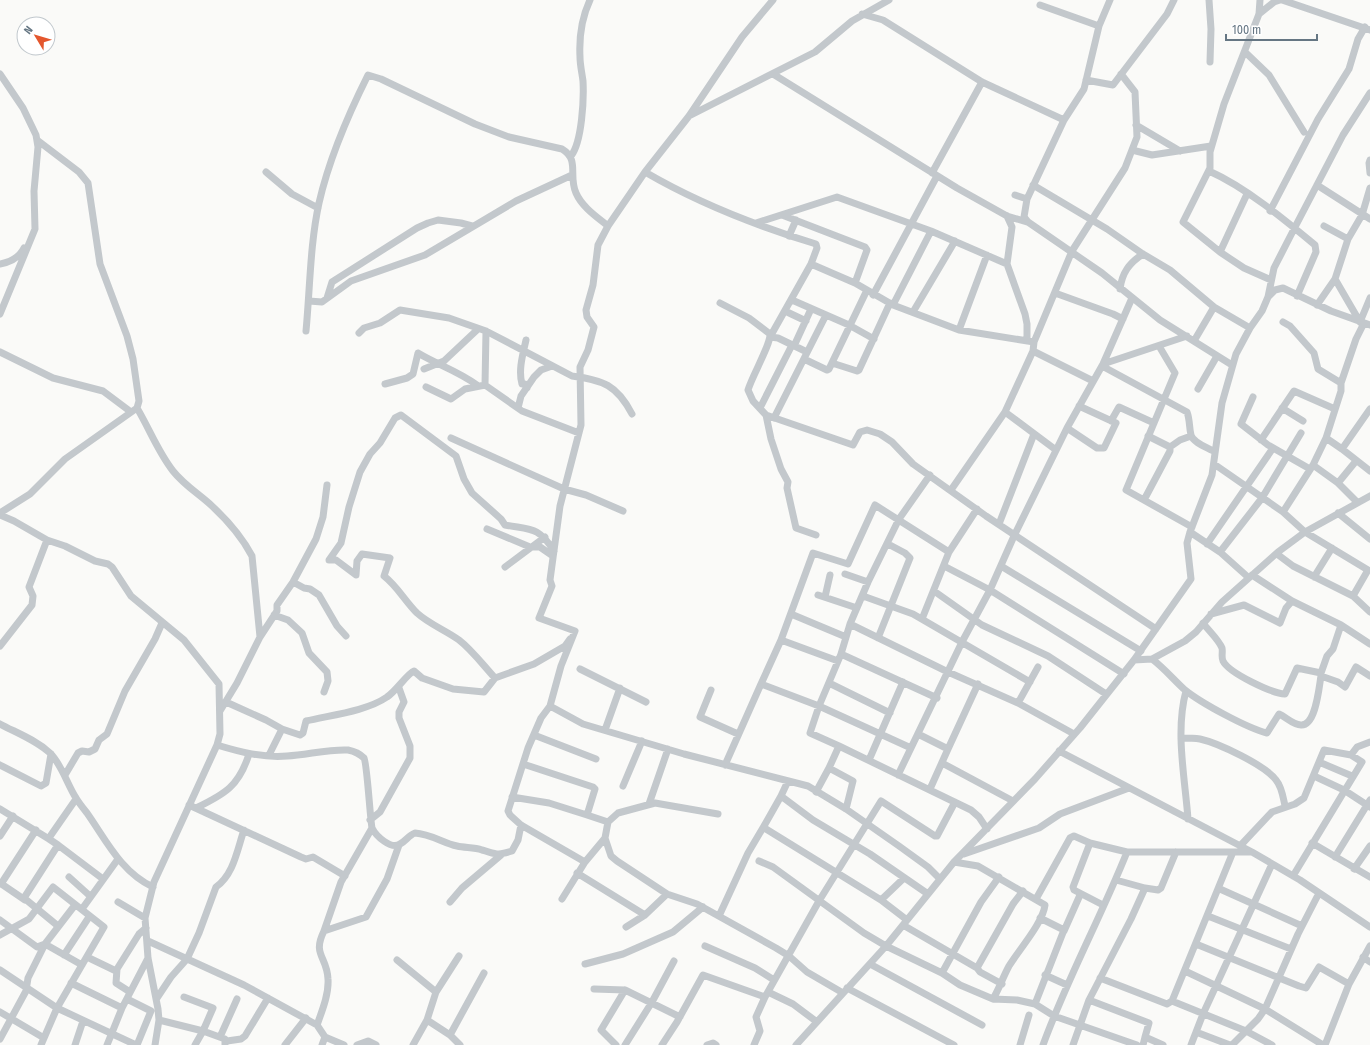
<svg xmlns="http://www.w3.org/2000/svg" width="1370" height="1045" font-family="'Fira Sans Condensed',sans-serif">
<rect width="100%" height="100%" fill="#fafaf8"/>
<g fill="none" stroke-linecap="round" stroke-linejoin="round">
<path stroke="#c3c8cc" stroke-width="7" d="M1110,0L1099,26L1084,89L1064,120L1027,199L1024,217L1028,222L1102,273L1160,320L1232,365
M1209,0L1211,29L1210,62
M1260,0L1259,14L1224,104L1210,152V168L1183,222L1220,252L1244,268L1271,280
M1282,0L1370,30
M1040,5L1099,26
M862,14L883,20L982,82L1064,120
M1259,14L1274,2L1280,0
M1245,52L1269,75L1304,132
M0,74L23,108L36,135L38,147L34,191L35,229L0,314
M773,74L957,188L1007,216L1027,222
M1086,80L1113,85L1167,14L1174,0
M689,116L815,52L852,21L889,0
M1136,125L1180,151
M1132,150L1152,155L1211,146
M571,156C582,142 584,99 583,81C582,73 580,65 580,57C579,38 582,17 590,0
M1370,160L1369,163L1370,173
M1209,171C1245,187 1284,219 1315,245L1316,252L1297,296
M266,172L292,194L318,208
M645,172C698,203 757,226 816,244L817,248L811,264
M932,173L982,82
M1033,185L1107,229L1143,254L1170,270L1214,307L1194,341
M1317,185L1370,219
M1015,195L1027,199
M1270,211L1318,119L1349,69L1358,39L1365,27
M782,215L865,247L867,250L855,283
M1007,216L1012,227L1007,264L1025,314L1027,324V341
M756,223L837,197L931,231L1007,264
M1324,226L1348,239
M789,236L796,220
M1220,252L1247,194
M0,264C11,262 19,258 24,248
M1335,279L1360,322
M1120,289C1122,273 1129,263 1143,254
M1055,293L1113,314L1123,319
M873,295L937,176
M1268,297L1275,290L1283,288L1331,311L1370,325
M327,298L332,282L417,228L428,223L438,220L461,223L472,226
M792,300L849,325L874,339
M309,301L322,302L351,281L425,255L516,201L572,175
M720,303L749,318L770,334C771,344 752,376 748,390L753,401L766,415L771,439L781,469L788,482L787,488L796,528L816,535
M893,305L931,231
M1317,305L1335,279L1348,239L1362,215L1370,188
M1214,307L1250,328
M785,311L806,321
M913,312L955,241
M1283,322L1290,326L1314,353L1318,369L1341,383
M1360,322L1370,298
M959,330L987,255
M306,331C310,289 310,244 319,203C329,159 348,115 368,75L381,79L475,124L509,137L562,149C580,160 568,175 576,193C582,207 597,217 608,226
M359,333L364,328L380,323L400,310L449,318L486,331L572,376C603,380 617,385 632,414
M526,340C523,354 518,370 522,384H525L527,388
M794,346L811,309
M1033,351L1093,381
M0,352L53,378L103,391L131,412
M807,352L778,338L770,337L811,264L855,283L893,305L959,330L1034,342
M804,359L827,370L829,369L867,290
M832,363L857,371L859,370L890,303
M1103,364L1187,336
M1102,366L1187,412C1190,420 1189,427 1191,435C1193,443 1209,448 1215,452
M424,369L444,361L478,329
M385,384L407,378L413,374L418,353C438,365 458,371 477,385
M485,385L486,331
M426,387L451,399L465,389L485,385L522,411L579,433
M1198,389L1217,356
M1253,397L1241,424L1268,445L1310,469
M137,408C149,428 158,452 173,471C184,485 199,494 212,506C227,520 242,537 252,556L260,637L237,683L220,711
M518,408L521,396L534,377L541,370L552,366
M760,408L792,345
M1282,408L1303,421
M1370,409L1342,449L1370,471
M1005,412L1056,450
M766,415L853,445L860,432L867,430L880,434L892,442L913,464L986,516L1156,629
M774,418L826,315
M1111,421L1119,407L1154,423L1175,373L1159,346
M1154,423L1126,490L1192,527
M1067,428L1097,448H1104L1116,423L1079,406
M451,438L564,489L586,495L623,511
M1326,438L1342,449
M1261,440L1294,391L1335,409
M1170,447L1180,440L1191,436
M1214,464L1283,512
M1313,465L1338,483L1357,502
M1338,483L1356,461
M951,490L1005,412L1033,351L1034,342L1072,251L1125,168L1137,137L1135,92L1121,74
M1144,500L1170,451V447L1148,436
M0,513L30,494L65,459L137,408L139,401L133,359L127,336L100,264L88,183L79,172L37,140
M1338,513L1370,539
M0,515L14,521L47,540L65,546L95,561L108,564L112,567L131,596L184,640L219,684L220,734L217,745L154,882L145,918L148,958L158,1009L159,1020L155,1045
M999,524L1034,434
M487,529L530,547H540L553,556
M1190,532L1220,552L1249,578
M1207,544L1273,448
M1220,552L1262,498L1301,433
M1277,554L1293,566L1353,596L1370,612
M944,566L990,590L1124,674
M1001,566L1141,651
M505,567L545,537
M1252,575L1292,601
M1314,577L1332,548
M293,582L304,588L310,589L319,595L337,626L346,636
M868,582L899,519L930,475
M934,591L982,625L1048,656L1106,694
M818,595L857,608
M863,596L913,614L1030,682
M1353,596L1368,570L1305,532L1283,512L1313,465L1326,438L1341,391V383L1356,339L1364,323
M825,597L830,575
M791,614L846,637
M1211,614L1244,605L1280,623L1286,608L1292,601L1341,625L1370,644
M274,615L288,620L302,633L309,653L327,672L328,681L324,692
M922,619L949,552L977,509
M1203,623C1208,630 1219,640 1222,648C1223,652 1221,657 1223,661C1229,673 1271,693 1285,694L1297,668L1321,673L1327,656L1333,649L1341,625
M850,624L948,672L1018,703L1074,734
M260,637L277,611V605L293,582L316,539L323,517L327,485
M878,638L910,558L905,553L888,544
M781,640L838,661
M0,646L32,605L33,596L29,587L47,540
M841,654L850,624L868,582L845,574
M1152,659C1164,668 1174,680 1185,690C1201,703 1247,728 1267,733L1279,714C1286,717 1293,725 1301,725C1316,726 1319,687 1321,676L1338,682L1345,687L1356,667L1370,676
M1134,660L1152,659L1185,641L1196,632L1222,602L1278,552L1305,532L1370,496
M580,669L646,702
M495,678C483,665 472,650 459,640C445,630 429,624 417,613C405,601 397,586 384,576L390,558L362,554L357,561L356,575L336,560H329L341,543L349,507L360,472L370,454L380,443L395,418L401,415L456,456L464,479L472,493L501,519L505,525C531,530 538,526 554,551
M829,683L890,713
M711,690L700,717L738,734
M1186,691C1175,731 1185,778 1188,819
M226,702L266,720L282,729
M1018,703L1038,667
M550,706L583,724L684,754L808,786L846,809L899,846L928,867L940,879
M0,724C17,733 36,740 50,753C62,765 67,784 76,798C79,803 83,808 87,813C106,840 121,872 153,887
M605,730L620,688
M918,734L948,749L978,684
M534,735L596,759
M1181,738C1187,738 1194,738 1200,739C1218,743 1265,765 1276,780C1282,787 1283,797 1285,806
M217,745C240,752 263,758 287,756C307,755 328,749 348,750C353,751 360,754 364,758C367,763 370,817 372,828C376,836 391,850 400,844C406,841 409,835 415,833C431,834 443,843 457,846C465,848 474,847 482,850C497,854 496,856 512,851L518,840L521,825
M839,746L971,810L979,817L987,829
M911,748L819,706L841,654L937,698
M1059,751L1252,852L1300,880L1370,927
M269,755L282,729L300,735L303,733L306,721C331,715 367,711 387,697C396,691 408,673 414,671L422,678L453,689L484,692L495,678L534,664L565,646L570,639
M869,760L903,682
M1319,762L1352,776
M942,763L1013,801
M0,765L41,786L46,783L51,754
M725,765L761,684
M829,768L853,781L846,809
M65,775L78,753L82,751L89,752L95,749L99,740L107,734L125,691L155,639L162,623
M898,775L962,642L990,590L1014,536L1067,428L1103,364L1132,298
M1314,776L1344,790L1370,807
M788,781L781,796L813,820L870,854L928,894
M623,786L642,741
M930,789L948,749
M816,792L829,768L839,746L810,733L819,706L761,684L781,640L813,553L848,564L875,505L949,552
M781,796L764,826L766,829L881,900L904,878
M512,797L549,803L587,815L595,789L593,787L523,764
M649,804L668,749
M189,805L301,857L306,859L313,857L345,876
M196,808C225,794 239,786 249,754
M0,809L49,839
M587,815L608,822L618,813L655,803L718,814
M370,820L380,812L410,758V746L399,718V712L404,702L399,688
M608,822L605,838L611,856L617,861L667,894L697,904L776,948L789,956L807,972L843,993
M0,836L13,816
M605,838L585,862L521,825L510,815L508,811L528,748L541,718L550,706L561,666L575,631L539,618L552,586L550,580L560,506L581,425L580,367L588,350L594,327L587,317L586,310L593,285L598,245L608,226L645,172L689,116L742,37L773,0
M1090,843L1073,887L1074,890L1103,905
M1312,843L1370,877
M58,845L103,879
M1240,846L1272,812L1295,804L1304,798L1324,750L1351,755L1357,747L1370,742
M964,854L1039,828L1060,814L1129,788
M1335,857L1370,800
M759,861L773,867L864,933L886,946L942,973L960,985L993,999L1017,1000L1035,1004L1054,1016L1137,1045
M954,862L978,866L1045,905C1043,923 1018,951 1009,966C1003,977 999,989 993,999
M1354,869L1370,846
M577,873L645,915
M1293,876L1362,762L1351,755
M69,877L90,896
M1116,880L1145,888
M0,883L25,900
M1,884L36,830
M1220,889L1302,926
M562,899L585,862
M1036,899L1070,838L1074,836L1090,843L1127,852H1250
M881,900L907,920
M118,902L145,918
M450,902L462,888L501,855
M82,909L118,859
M719,916L748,853L764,826
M1208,916L1291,949
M0,920L37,947L45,944L82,965
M903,925L977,968
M58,926L24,898L58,845L49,839L51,835L76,799
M626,927L645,915L667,894
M324,931L341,882L372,828
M1064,931L1080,895
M0,935L29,919L53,887L104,927L57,1008L41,1045
M148,941L244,985L317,1025
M1196,944L1299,986L1306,988L1319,967L1349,984
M705,946L755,968L774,980
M64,955L89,917
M87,957L114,970L117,969L139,934L146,928
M1363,957L1370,962
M397,960L436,992L427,1020
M585,964L623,954L673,932L703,907
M870,964L982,1025
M117,969L116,983L130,992
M0,970L57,1008L136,1045
M1185,971L1265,1009L1323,1045
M942,973L981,902L999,877
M1045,975L1067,985
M1100,978L1167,1004L1172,1001L1233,852
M71,983L122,1008L148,958
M1002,984L980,972L977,968L1013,904L1023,891
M847,988L954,1045
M594,989L625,990L680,1017
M436,992L459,956
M768,992L793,1004L817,1022
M184,997L213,1008L203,1031L225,1039V1045
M157,998L171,977L187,959L199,933L216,887C234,874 237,850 244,830
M127,999L151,1011L137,1045
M1089,1000L1149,1023L1145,1037
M1172,1001L1246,1031L1272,1045
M1035,1004L1064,930L1040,918
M0,1012L44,1038
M159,1020L203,1031L195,1045
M1196,1032L1230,1045
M450,1035L484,973
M220,1037L237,999
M0,1039L26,991L28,978L45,944L75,905
M227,1041L241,1039L245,1036L268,998
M75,1045L83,1021
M107,1045L122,1008
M285,1045L306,1018
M322,1045L325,1037
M344,1045L325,1037L317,1025C322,1011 329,994 328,979C327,956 312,955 324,931L366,917L387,879L399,845
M357,1045L368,1041L376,1045
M413,1045L427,1020L450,1035L460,1045
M616,1045L601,1030L625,990
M625,1045L652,1002L674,961
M662,1045L677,1022L703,975L765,997
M707,1045L713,1043L716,1045
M754,1045L760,1031L756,1017L765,997L819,901L881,801L935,836H937L955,802
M796,1045L886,946L954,862L1035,779L1080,728L1134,660L1191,579L1187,543L1190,532L1212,475L1222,403L1236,354L1250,328L1262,311L1268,297L1274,268L1294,229L1343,135L1370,93
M1020,1045L1029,1015
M1043,1045C1067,979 1101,917 1127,852
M1073,1045L1089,1000L1131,919L1145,888L1158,890L1161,888L1176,852
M1143,1045L1145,1037L1163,1045
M1191,1045L1203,1014L1272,864
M1232,1045L1258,1019L1265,1009L1298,934L1319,893
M1325,1045L1349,984L1370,946"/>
</g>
<g transform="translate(36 36) rotate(308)"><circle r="19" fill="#ffffff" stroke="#c1c8cd"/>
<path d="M0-3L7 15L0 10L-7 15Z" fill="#e4572e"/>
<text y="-6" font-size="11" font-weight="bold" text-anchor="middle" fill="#657683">N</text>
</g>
<path d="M1226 34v6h91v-6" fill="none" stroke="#657683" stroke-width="2"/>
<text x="1232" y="34" font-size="12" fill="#657683" stroke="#ffffff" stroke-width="3" paint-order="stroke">100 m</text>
</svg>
